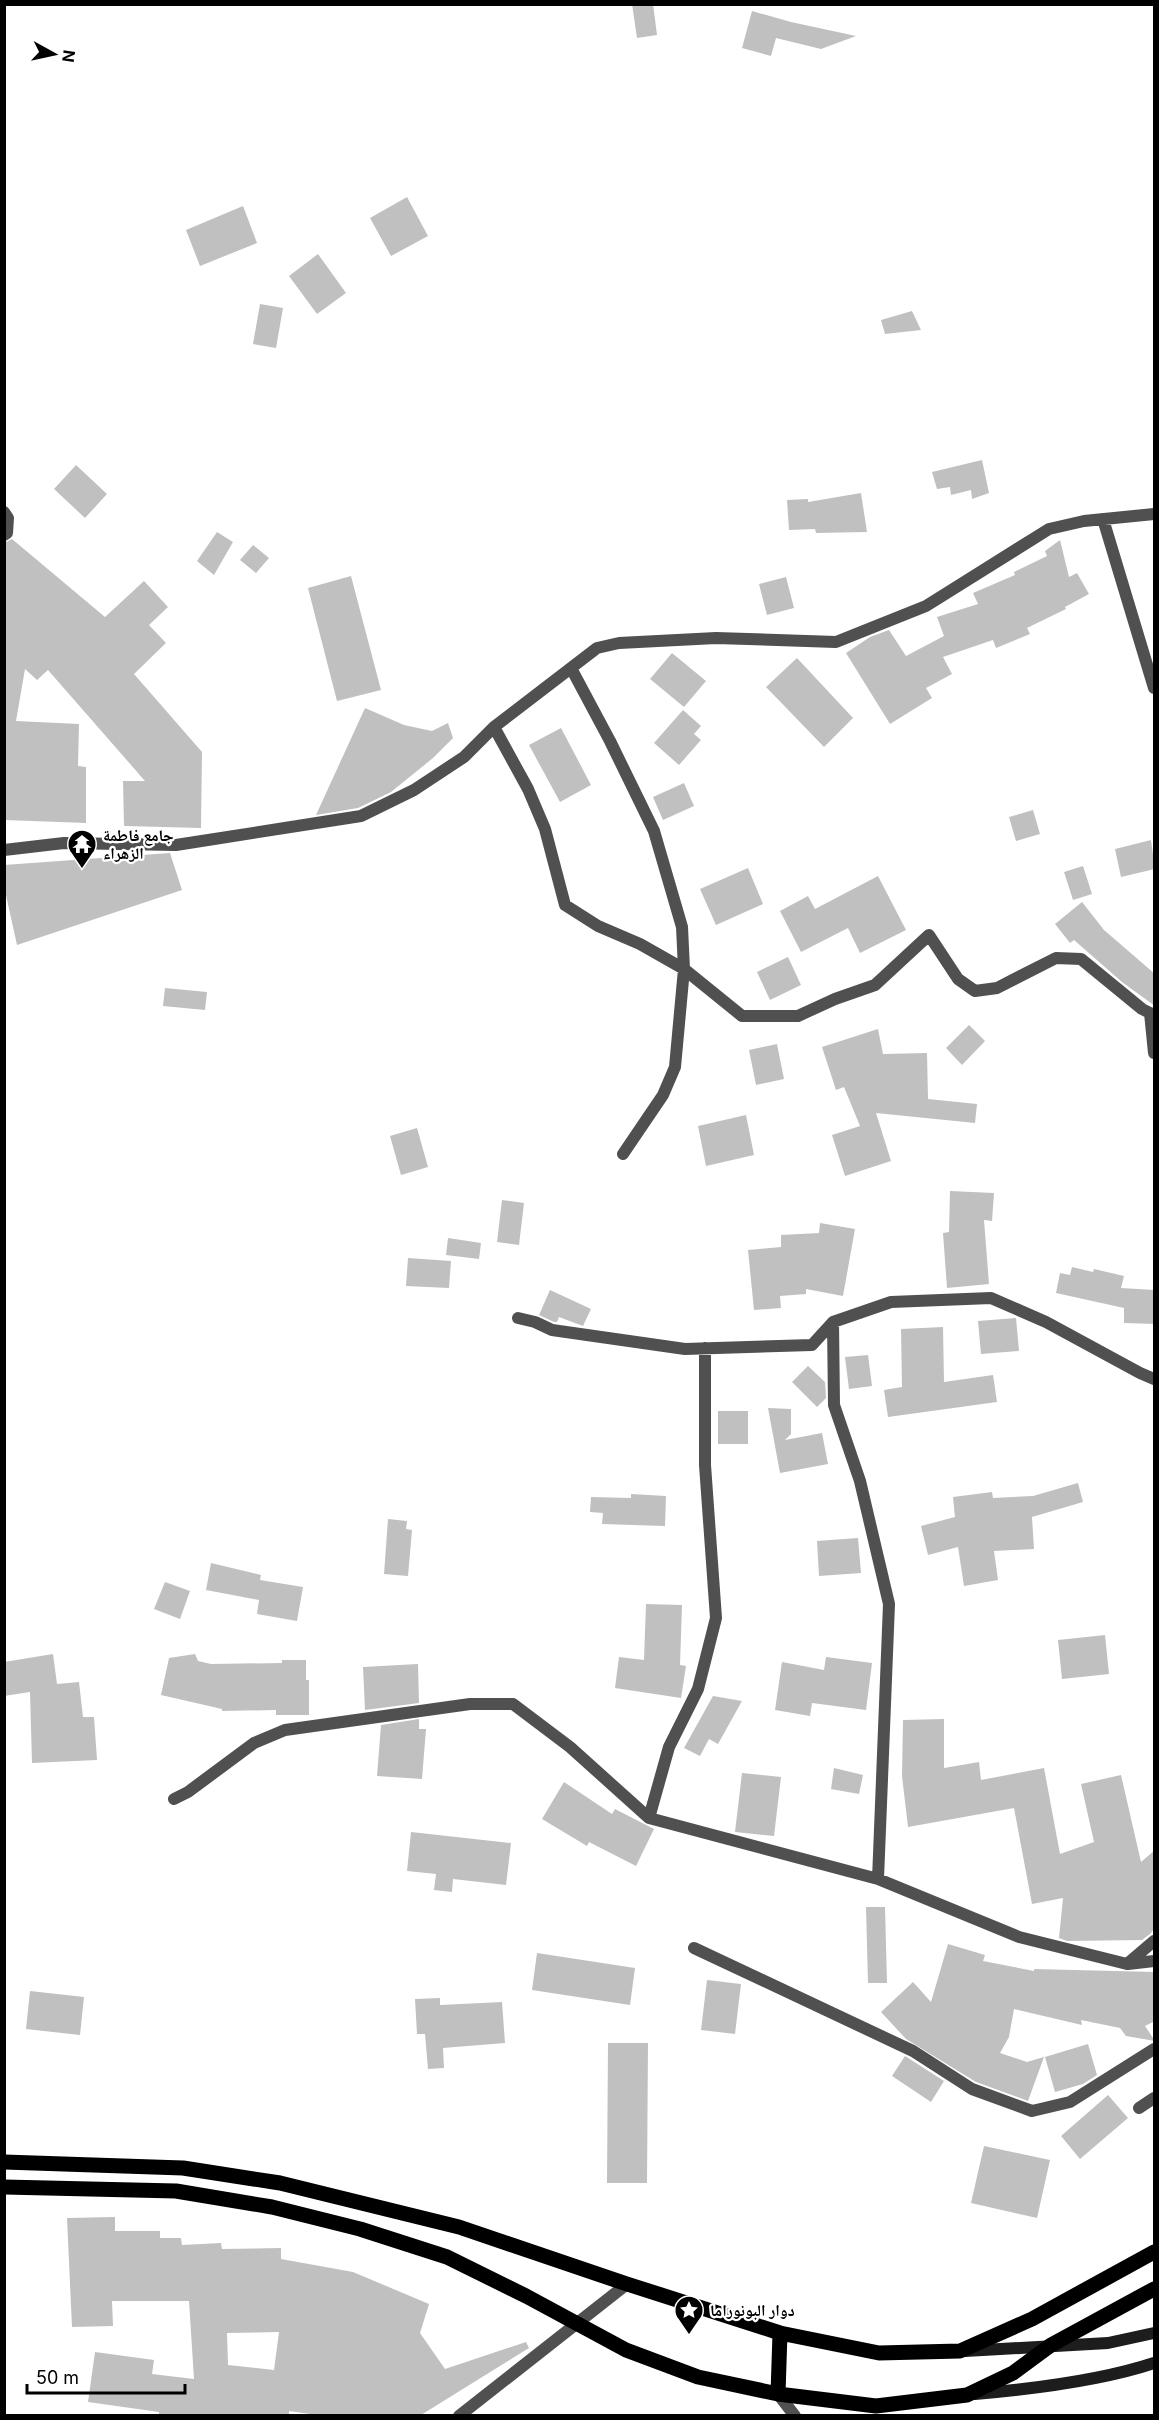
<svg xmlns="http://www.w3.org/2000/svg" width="1159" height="2420" font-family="Inter,'Noto Naskh Arabic',sans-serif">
<rect width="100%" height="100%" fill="#fff"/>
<path fill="#c0c0c0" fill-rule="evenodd" d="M632,4H653L657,35L637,38Z
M752,11L791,22L856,36L821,49L776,38L771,56L742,48Z
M407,197L428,236L391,256L370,218Z
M243,206L257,243L200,266L186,230Z
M318,254L346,293L317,314L289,276Z
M260,304L283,308L276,348L253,344Z
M912,311L921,330L885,334L881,320Z
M982,460L989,493L972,499L971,490L951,495L950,487L937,489L932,472Z
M76,465L107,494L85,518L54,489Z
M861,493L867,532L816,533L815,529L789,530L787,500L808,499V502Z
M217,532L233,542L214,575L197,561Z
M12,539L105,617L144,581L168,607L149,625L166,643L134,674L202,752L201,828L124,826L123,781H145L48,670L37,680L25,669L16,721L79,724L78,766L86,767V823L4,820V543Z
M1060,540L1069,577L1077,573L1089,594L1065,607L1066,609L1027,628L1030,634L996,648L993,640L943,657L952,674L926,688L932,698L890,724L846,653L870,637L889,630L906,656L944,636L937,617L978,604L973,593L1015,575L1014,572L1047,556L1045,551Z
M253,545L269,558L256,573L240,560Z
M351,576L381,690L337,701L308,588Z
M786,577L794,608L767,615L759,584Z
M672,653L706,681L684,707L650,679Z
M797,658L853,718L824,747L766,687Z
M365,708L404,725L432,731L448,723L453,738L433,758L391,792L358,808L316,815Z
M683,710L701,726L694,734L701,740L679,765L654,743Z
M561,728L591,785L560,802L529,745Z
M684,783L694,806L663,820L653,797Z
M1033,810L1040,834L1016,841L1009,817Z
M1151,840L1155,869L1121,877L1115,849Z
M170,853L182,890L17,945L4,886V865Z
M1083,866L1092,894L1073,900L1064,872Z
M748,868L763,904L716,925L700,889Z
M878,876L906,930L860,953L848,928L801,952L780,911L808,896L815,909Z
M1082,902L1104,930L1155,974V1006L1122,982L1074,940L1070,943L1055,924Z
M788,957L801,985L770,1000L757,972Z
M165,988L207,992L205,1010L163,1006Z
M969,1025L985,1041L962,1065L946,1048Z
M878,1029L883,1054L927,1053L928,1099L977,1104L975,1123L876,1113L891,1161L845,1176L832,1135L860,1126L844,1087L836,1090L822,1047Z
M777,1044L784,1079L756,1085L749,1050Z
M746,1115L754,1155L706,1166L698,1126Z
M417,1128L428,1167L401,1175L390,1136Z
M950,1191L994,1193L992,1221L984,1220L989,1284L947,1288L943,1233L949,1232Z
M502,1200L524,1203L519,1245L497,1242Z
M820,1223L855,1229L843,1296L806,1289V1294L780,1296L781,1308L754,1310L748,1250L781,1247V1235L819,1233Z
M448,1238L481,1243L479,1259L446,1255Z
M408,1258L451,1261L449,1288L406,1286Z
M1072,1267L1093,1272L1094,1269L1124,1276L1121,1288L1155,1290V1324L1124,1323V1308L1056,1293L1060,1273L1070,1275Z
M550,1290L591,1309L583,1326L559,1317L557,1322H554L539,1315Z
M1016,1318L1019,1351L981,1354L978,1321Z
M943,1327L944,1382L993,1375L997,1402L888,1417L884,1390L902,1387L901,1329Z
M868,1355L872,1386L849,1389L845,1357Z
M808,1366L825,1382L826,1398L817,1407L792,1382Z
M768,1408L791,1409V1434L785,1440L822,1433L828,1464L780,1473Z
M718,1411H748V1444H718Z
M1078,1483L1083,1502L1032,1517L1034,1549L994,1551L998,1580L964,1586L958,1547L928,1555L921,1526L955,1517L953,1497L992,1492L993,1498L1033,1496Z
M631,1494L666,1496L665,1526L602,1524L603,1513L590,1512L591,1497L631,1498Z
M388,1519L407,1521L406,1529L412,1530L408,1576L384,1574Z
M858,1538L861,1573L819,1576L817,1541Z
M211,1563L261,1575L260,1580L303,1587L297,1621L257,1614L259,1600L206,1590Z
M165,1582L190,1591L180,1619L154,1609Z
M646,1604L682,1605L680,1665L686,1666L681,1698L615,1688L619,1657L644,1660Z
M1105,1635L1109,1674L1062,1679L1058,1640Z
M53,1654L57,1684L79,1682L83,1717H94L97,1760L32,1763L30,1692L4,1696V1662Z
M195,1654L198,1661L211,1664L282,1663V1660H306V1680H309V1715H276V1710L222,1711V1709L161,1695L169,1658Z
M826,1657L872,1663L866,1710L812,1703L810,1716L775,1710L782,1662L824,1670Z
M418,1664L419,1703L365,1710L363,1667Z
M713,1696L742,1701L718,1744L709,1739L700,1756L684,1748Z
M419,1719V1729H426L422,1779L377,1776L381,1725Z
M944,1719V1768L979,1762L981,1780L1044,1768L1060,1854L1094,1842L1081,1784L1121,1775L1141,1862L1155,1850V1928L1150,1934L1142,1940L1067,1941L1059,1938L1063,1898L1032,1904L1014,1808L908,1827L902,1776L903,1720Z
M834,1768L863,1775L859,1794L831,1789Z
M742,1773L781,1777L774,1836L735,1832Z
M564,1782L612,1814L615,1809L654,1829L636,1866L589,1842L587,1846L542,1819Z
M411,1832L511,1843L506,1885L453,1879L452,1892L434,1890L436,1874L407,1871Z
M866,1907H885L887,1983H868Z
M948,1944L985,1955L983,1961L1034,1971V1969L1155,1972V2021L1145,2026L1155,2041L1126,2036L1120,2028L1081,2020L1082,2025L1014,2009L1009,2037L1000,2053L1027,2062L1044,2057L1028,2101L976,2082L906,2039L881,2012L913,1982L931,2002Z
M537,1953L635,1968L630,2005L532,1990Z
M707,1980L741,1984L735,2034L701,2030Z
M30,1991L84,1997L80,2035L26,2029Z
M440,1998V2005L502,2002L505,2043L443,2048L444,2068L428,2069L425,2034H417L415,1999Z
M608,2043H648L647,2183H607Z
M1088,2044L1097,2075L1083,2084L1055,2092L1045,2057Z
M905,2056L944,2081L931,2102L892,2076Z
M1108,2095L1128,2118L1080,2159L1061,2136Z
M984,2146L1050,2160L1037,2218L971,2203Z
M115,2217V2231H160V2238H181L182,2245L221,2243L222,2249L281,2248V2259L353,2272L429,2304L420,2333L445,2369L526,2342L529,2348L421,2415H317L289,2411V2415H159V2412L88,2402L95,2352L154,2360L152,2374L194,2379L189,2301H112L113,2326L72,2327L67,2218ZM279,2332L274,2370L228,2365L227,2333Z"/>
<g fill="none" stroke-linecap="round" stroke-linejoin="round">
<path stroke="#505050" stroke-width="12" d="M4,512L8,518L7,533L4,535
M1103,519L1154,688
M571,668L610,741L654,831L682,927L684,969L675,1067L663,1095L623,1154
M494,727L528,789L545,829L565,905L598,926L640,944L684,969L742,1016H798L835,999L875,985L929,935L958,979L975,991L997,988L1056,958L1081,959L1142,1009L1154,1015
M4,850L64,843L176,845L361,816L414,790L464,757L494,727L597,648L619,643L716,638L836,642L926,606L1049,529L1084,521L1154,514
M1150,1013L1154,1053
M518,1318L535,1322L552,1330L685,1349L812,1345L833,1322L891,1302L991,1298L1046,1322L1140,1373L1154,1379
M833,1322L834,1405L860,1481L889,1604L878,1879
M174,1799L188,1792L254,1743L285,1730L470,1704H513L570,1747L649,1818L878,1879L1019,1937L1127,1964L1154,1941
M649,1818L669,1747L698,1689L716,1618L705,1465V1348
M694,1948L913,2051L972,2089L1032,2111L1070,2102L1154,2049
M1128,1964L1154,1961
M1139,2108L1154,2098
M778,2394L795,2416
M459,2416L627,2284"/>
<path stroke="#1d1d1d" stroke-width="12" d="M965,2351L1108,2343L1154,2333
M975,2394C1032,2389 1100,2381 1154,2363"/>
<path stroke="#000" stroke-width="15" d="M4,2162L183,2168L280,2183L459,2227L627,2284L780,2333L879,2353L960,2351L1032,2319L1154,2252
M4,2187L176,2191L272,2207L360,2229L447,2257L526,2296L626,2350L698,2377L778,2394L876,2406L967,2395L1013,2373L1051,2345L1154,2289
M778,2394L780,2333"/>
</g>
<defs>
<g id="temple-pin" transform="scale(1.5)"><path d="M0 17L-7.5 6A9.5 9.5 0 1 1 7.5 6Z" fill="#000" stroke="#fff"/><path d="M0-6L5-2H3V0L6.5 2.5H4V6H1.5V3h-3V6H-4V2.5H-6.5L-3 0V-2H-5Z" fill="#fff"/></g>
<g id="sight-pin" transform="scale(1.5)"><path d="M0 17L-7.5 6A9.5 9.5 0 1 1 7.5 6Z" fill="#000" stroke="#fff"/><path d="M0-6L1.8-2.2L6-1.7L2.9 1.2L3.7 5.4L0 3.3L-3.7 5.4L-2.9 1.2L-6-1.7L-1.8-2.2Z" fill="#fff"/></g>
</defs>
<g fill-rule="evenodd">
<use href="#temple-pin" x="82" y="844"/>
<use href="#sight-pin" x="689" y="2310"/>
</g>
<g text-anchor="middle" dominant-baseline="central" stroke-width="4.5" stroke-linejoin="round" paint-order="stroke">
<g font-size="16" font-weight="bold" fill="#000" stroke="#fff" text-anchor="start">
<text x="103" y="835">جامع فاطمة<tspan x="103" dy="18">الزهراء</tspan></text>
<text x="710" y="2310">دوار البونوراما</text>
</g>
</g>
<rect width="1159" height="2420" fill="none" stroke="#000000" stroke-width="12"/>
<g transform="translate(54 54) rotate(98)" stroke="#ffffff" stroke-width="4.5" paint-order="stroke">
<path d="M0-4.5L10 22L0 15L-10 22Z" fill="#000000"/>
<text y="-9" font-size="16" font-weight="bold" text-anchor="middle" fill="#000000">N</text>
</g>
<path d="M27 2384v9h158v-9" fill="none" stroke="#000000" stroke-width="3"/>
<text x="36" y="2384" font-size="18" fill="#000000" stroke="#ffffff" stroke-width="4.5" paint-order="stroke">50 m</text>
</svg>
